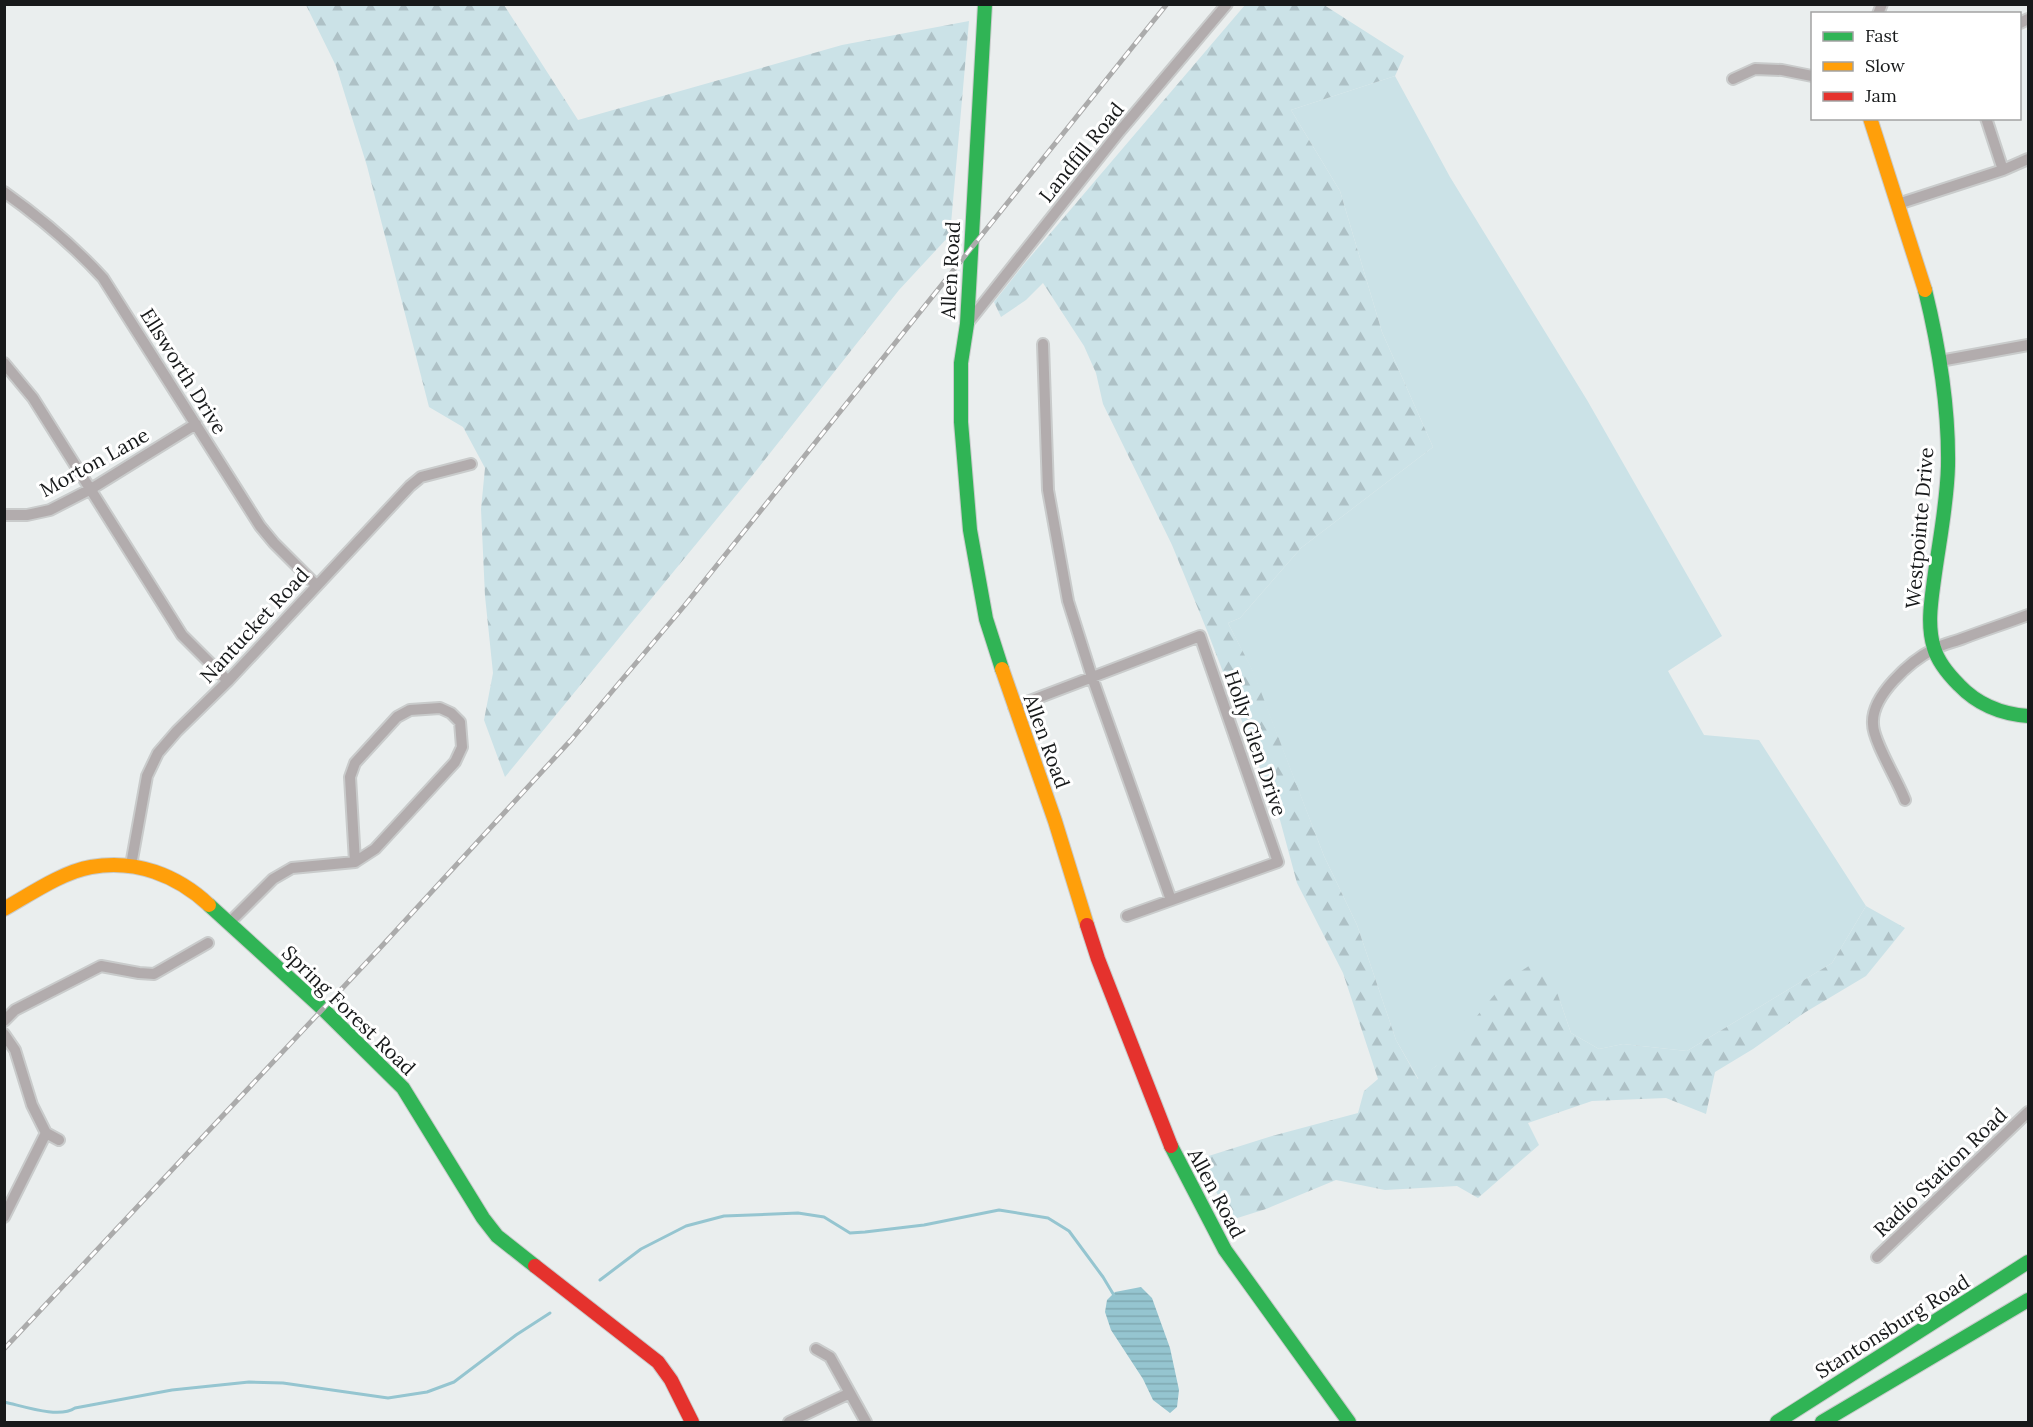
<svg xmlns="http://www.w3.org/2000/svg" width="2033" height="1427" font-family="Lora,serif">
<defs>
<pattern id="forest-firs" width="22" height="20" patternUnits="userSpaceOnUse" patternTransform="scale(1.5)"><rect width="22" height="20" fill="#cbe2e7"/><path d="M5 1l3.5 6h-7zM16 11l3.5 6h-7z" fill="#aec1c6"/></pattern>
<pattern id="water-rules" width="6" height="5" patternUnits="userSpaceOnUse" patternTransform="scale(1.5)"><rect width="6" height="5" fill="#95c5d0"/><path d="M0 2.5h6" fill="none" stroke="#80a9b2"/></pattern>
</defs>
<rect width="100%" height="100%" fill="#eaeeee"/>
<path fill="#cbe2e7" d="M1395,76L1450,177L1587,400L1722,636L1668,671L1704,735L1759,740L1866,906L1832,963L1687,1051L1623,1044L1599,1049L1571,1033L1558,995L1436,1066L1419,1080L1396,1040L1357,925L1324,856L1252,670L1228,623L1240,618L1301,548L1433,447L1382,332L1340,191L1291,110Z"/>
<path fill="url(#forest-firs)" d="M306,5H504L578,120L842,45L969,21L950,235L899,290L752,476L505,777L484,720L493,673L485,596L481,509L485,468L463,427L429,407L367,166L336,66Z
M1245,5H1324L1404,56L1395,76L1291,110L1340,191L1382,332L1433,447L1301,548L1240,618L1228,623L1253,671L1324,856L1357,925L1396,1040L1418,1079L1436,1066L1504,983L1533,963L1545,970L1558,995L1571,1033L1599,1049L1623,1044L1687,1051L1832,963L1866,906L1905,928L1866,976L1804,1013L1753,1049L1715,1072L1706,1114L1666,1098L1592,1101L1528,1123L1539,1145L1478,1198L1457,1186L1385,1190L1336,1180L1266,1209L1231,1220L1199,1159L1272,1136L1358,1113L1364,1091L1378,1079L1343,973L1297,883L1280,820L1208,633L1172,545L1103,404L1096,373L1084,346L1043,283L1026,300L1001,317L994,302L1025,263Z"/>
<path fill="url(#water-rules)" d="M1141,1287L1152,1298L1170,1348L1179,1390L1177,1407L1170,1413L1153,1400L1143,1379L1111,1330L1105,1312L1107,1300L1115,1292Z"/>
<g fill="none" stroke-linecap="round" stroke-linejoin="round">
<path stroke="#95c5d0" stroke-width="3" d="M600,1280L641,1249L686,1226L724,1216L798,1213L824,1217L850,1233L865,1232L924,1225L999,1210L1048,1218L1069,1231L1103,1277L1115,1297
M4,1402C23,1406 59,1419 75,1408L172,1390L249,1382L283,1383L388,1398L427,1392L454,1382L516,1335L550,1313"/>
<g stroke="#c9cbcb" stroke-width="14">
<path id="street" d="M1878,14L1882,4
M2020,23L2028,19
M1733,79L1755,69L1782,70L1812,76
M1986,118L2003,170
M4,192C42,219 72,244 103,278L260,526L274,543L316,585
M1898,204L2003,170L2028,159
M967,324L1120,131L1227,4
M1043,344L1048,490L1068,601L1092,677L1171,900
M1940,361L2028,345
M4,363L33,398L182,635L228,681
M4,515H27L50,510L91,489L196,424
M1014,707L1200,636L1278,862L1127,916
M1905,800C1898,781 1873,741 1873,724C1871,696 1910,661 1934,649C1943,644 1954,642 1964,638C1985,630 2007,623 2028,615
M131,865L147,776L158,753L177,731L228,681L410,486L421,477L471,464
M229,923L273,879L292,868L355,862L375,849L455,762L462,747L460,722L451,713L440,708L410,710L397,717L355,763L350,777L355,862
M4,1021L15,1010L101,966L139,973L154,974L208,943
M4,1034L15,1050L32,1105L46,1133L59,1140
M4,1217L46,1133
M1877,1257L2028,1112
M816,1349L830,1357L866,1422
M789,1422L850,1393"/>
</g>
<g stroke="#c9cbcb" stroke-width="16">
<path id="fast" d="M985,4L967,324L961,363V422L970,530L986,619L1002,669
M1925,290C1939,347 1949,407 1948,466C1947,505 1939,542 1934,580C1931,602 1927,626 1934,648C1938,662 1949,675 1959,685C1978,705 2001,714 2028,716
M209,905L322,1008L403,1088L483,1218L497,1236L535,1266
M1171,1146L1225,1250L1349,1422
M1777,1422L2028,1262
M1822,1422L2028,1300"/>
</g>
<g stroke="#c9cbcb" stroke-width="16">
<path id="slow" d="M1870,118L1925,290
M1002,669L1055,821L1087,925
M4,909C29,895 62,872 91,867C135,859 177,875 209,905"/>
</g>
<g stroke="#c9cbcb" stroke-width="16">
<path id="jam" d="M1087,925L1098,959L1171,1146
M535,1266L658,1362L671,1380L692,1422"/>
</g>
<use href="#street" stroke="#b2acad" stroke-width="10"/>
<use href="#fast" stroke="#30b455" stroke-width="14"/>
<use href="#slow" stroke="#ff9f0a" stroke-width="14"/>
<use href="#jam" stroke="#e5322d" stroke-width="14"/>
<g stroke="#ababab" stroke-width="5">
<path id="rail" d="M4,1349L380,948L571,740L685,605L1167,4"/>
</g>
<use href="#rail" stroke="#fff" stroke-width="3" stroke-dasharray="9" stroke-linecap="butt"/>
</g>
<g text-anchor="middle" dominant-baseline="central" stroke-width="6" stroke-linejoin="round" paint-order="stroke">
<g font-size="20" fill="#17191a" stroke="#fff">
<text transform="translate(1081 152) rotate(-51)">Landfill Road</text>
<text transform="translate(950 270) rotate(-87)">Allen Road</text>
<text transform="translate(184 371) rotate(58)">Ellsworth Drive</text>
<text transform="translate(94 462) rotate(-29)">Morton Lane</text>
<text transform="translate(1919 528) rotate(-85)">Westpointe Drive</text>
<text transform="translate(254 625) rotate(-47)">Nantucket Road</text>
<text transform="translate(1047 741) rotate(70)">Allen Road</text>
<text transform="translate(1256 743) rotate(71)">Holly Glen Drive</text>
<text transform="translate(349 1010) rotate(44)">Spring Forest Road</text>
<text transform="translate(1940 1172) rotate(-44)">Radio Station Road</text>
<text transform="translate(1217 1193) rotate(62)">Allen Road</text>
<text transform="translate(1892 1326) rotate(-32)">Stantonsburg Road</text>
</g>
</g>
<rect width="2033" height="1427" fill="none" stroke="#17191a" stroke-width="12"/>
<rect x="1811" y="12" width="210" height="108" fill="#ffffff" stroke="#a2a3a3" stroke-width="1.5"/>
<rect x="1823" y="32" width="30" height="9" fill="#30b455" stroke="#a2a3a3" stroke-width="1.5"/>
<text x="1865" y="42" font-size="18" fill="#17191a">Fast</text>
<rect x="1823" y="62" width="30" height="9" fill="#ff9f0a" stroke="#a2a3a3" stroke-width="1.5"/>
<text x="1865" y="72" font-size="18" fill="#17191a">Slow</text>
<rect x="1823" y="92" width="30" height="9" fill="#e5322d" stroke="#a2a3a3" stroke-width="1.5"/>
<text x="1865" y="102" font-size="18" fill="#17191a">Jam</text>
</svg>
